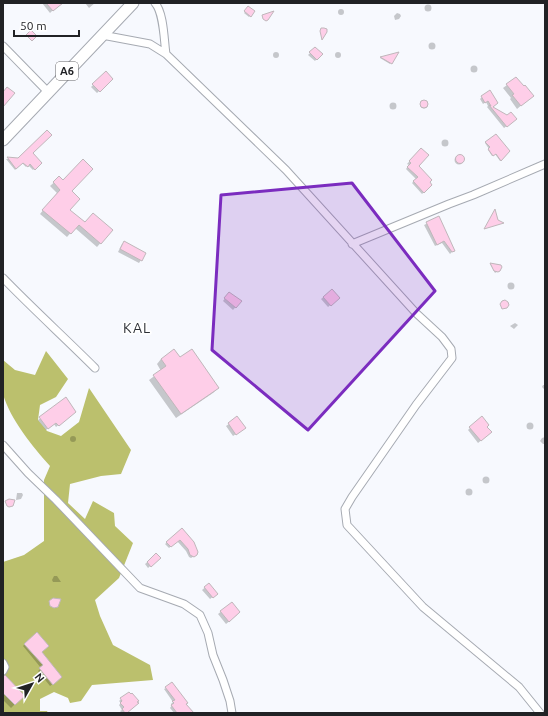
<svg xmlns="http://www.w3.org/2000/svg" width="548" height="716" font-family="Ubuntu,sans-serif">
<rect width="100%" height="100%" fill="#f7f9fe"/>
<path fill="#bbc06d" d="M46,351L68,379L56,397L40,405L38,420L47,431L61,436L79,422L89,388L131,450L121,474L101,476L70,484L68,503L85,519L93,501L114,513L115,526L133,543L119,578L95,600L100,616L113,645L150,665L153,680L92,685L81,701L70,703L68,698L54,692L40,699V711H47L48,713H3V562L24,555L44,541V480L50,466C33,447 10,419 3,394C1,384 3,370 3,360L15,370L35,375Z"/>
<path fill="#0003" d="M42,3H55L57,6L50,13Z
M85,3H95L89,8Z
M424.5 8a3.5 3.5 0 1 1 7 0a3.5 3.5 0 1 1-7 0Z
M249,7L254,12L249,17L244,13Z
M338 12a3 3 0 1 1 6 0a3 3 0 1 1-6 0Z
M397,13L400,14L401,16L399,19L395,20L394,16Z
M428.5 46a3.5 3.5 0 1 1 7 0a3.5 3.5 0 1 1-7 0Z
M315,48L321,54L315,61L308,55Z
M335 55a3 3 0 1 1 6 0a3 3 0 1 1-6 0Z
M273 55a3 3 0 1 1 6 0a3 3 0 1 1-6 0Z
M397,54L390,64L380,58Z
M470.5 69a3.5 3.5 0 1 1 7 0a3.5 3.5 0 1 1-7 0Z
M106,72L112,79L97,93L91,87Z
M507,85L529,99L517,109L510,99L511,98L503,88Z
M482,97L497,103L492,107L514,121L504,128L487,107L488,106L486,102L483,104L480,99Z
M420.5 105a3.5 3.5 0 1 1 7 0a3.5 3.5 0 1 1-7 0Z
M389.5 106a3.5 3.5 0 1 1 7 0a3.5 3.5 0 1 1-7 0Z
M496,135L509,151L500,161L495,154L492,156L488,150L489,149L485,143Z
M441.5 143a3.5 3.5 0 1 1 7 0a3.5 3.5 0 1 1-7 0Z
M421,149L418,166L431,185L422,194L412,183L416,179L406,169L409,165L407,164Z
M31,153L40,163L33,170L28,165L26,167L22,163L15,170L6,159H18Z
M454.5 160a4.5 4.5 0 1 1 9 0a4.5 4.5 0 1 1-9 0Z
M59,178L71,191L69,210L85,223L111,231L97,247L75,228L67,237L40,214L57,193L50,186Z
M439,218L454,250L450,254L442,243L435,246L424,225Z
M122,244L145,254L139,263L118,252Z
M490,264H498L501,269L495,273Z
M507.5 286a3.5 3.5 0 1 1 7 0a3.5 3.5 0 1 1-7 0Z
M332,290L339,298L328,307L321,299Z
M227,295L240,302L233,310L223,301Z
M515,323L518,325L514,329L510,326Z
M161,359L218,388L213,393L176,418L149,380L161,371L157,364Z
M543,385H545V390L542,387Z
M66,399L75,412L56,427L54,424L46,430L38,420Z
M526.5 426a3.5 3.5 0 1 1 7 0a3.5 3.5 0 1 1-7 0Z
M229,424L242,430L233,436L226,426Z
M486,427L489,434L478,443L468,430L470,428Z
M70 439a3 3 0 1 1 6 0a3 3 0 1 1-6 0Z
M545,437V444H543L540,441L542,438Z
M482.5 480a3.5 3.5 0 1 1 7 0a3.5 3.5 0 1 1-7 0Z
M465.5 492a3.5 3.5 0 1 1 7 0a3.5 3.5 0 1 1-7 0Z
M17,493H22L23,495L21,499L16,500Z
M182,530L196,555L191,558L189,557L186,551L177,541L169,548L165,544Z
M156,555L159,558L148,568L145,564Z
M54,576H57L61,582H53L52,580Z
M209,584L214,596L210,599L202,590Z
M232,603L237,615L226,624L218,614Z
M25,644L41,652L59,679L50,686L38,671L41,668L23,646Z
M3,679L23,696L11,708L3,700Z
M166,688L185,704L193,713H174L170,708L172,705L171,704L173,702L164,689Z
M129,693L126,713H122L120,711L122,710L119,705L121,703L119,701Z"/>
<path fill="#fecee8" stroke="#c0b7bb" d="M46,3H63L53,11Z
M248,6L255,11L251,17L244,11Z
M274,11L268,20L266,21L263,19L262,15Z
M321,28H324L327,29V32L322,40L320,31Z
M31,30L37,36L32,41L26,35Z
M315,47L323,54L317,60L309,52Z
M399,52L392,64L380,57Z
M106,71L113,79L100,92L92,84Z
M516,77L524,86L525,85L534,96L521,106L512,95L514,94L506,84Z
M7,87L15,93L3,107V92Z
M490,90L498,103L493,107L507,115L511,112L517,119L507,127L489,105L491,106L488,101L485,103L481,96Z
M420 104a4 4 0 1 1 8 0a4 4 0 1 1-8 0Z
M47,130L52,135L33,153L42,163L35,170L30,164L28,167L23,163L16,169L7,157L18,158Z
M496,134L510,151L501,161L496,154L493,156L488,149L490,147L485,142Z
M421,148L429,155L419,166L432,180L430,182L432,185L424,193L413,181L418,177L407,167L411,163L409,161Z
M455.5 159a4.5 4.5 0 1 1 9 0a4.5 4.5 0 1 1-9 0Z
M83,159L93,169L72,191L80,199L70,210L85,222L93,213L113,230L101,244L79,225L71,234L42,210L60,190L53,182L59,176L63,180Z
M495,209L498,220L504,223L484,229Z
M439,216L455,251L452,252L444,241L437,245L426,222Z
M124,241L146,253L142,261L120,249Z
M490,263L501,265L502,267L500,271L498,272L494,271Z
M332,289L340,298L331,306L323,297Z
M229,292L242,301L236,308L224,298Z
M505,300L508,302L509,305L507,308L502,309L500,304L502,301Z
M174,349L180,357L192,349L219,388L181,414L153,375L166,366L161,359Z
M66,397L76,412L59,426L56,423L48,429L39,417Z
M237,416L246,428L236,435L228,423Z
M482,416L489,425L487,427L492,432L481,441L469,427Z
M9,499L15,500L13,506L9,507L7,506L5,501Z
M182,528L194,542L198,552L197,555L194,557L190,555L188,549L180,540L171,547L166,542Z
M156,553L161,558L151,567L147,562Z
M209,583L218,594L213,598L204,587Z
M53,598L61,599L58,607L54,608L50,606L49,601Z
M232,602L240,612L229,622L220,611Z
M37,632L49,646L42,652L62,677L53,685L39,668L43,665L24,644Z
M5,675L25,696L15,705L3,693V676Z
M172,682L188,703L186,704L194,713H177L171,705L174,703L172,701L175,700L165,687Z
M129,692L131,694L132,693L139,701L137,702L139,703L127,713H125L122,709L124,707L120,703L122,701L120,698Z"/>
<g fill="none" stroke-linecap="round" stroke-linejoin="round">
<g stroke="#a6aab2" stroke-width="9">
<path id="street" d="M155,3C164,13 164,41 166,54
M102,35L150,44L166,54L286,170L416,313L442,337L451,349L452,358L416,405L352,497L345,509L347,525L423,607L519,687L540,713
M3,46L48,92
M352,244L449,204L473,195L545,164
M3,278C33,309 65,338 95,368
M3,445L28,473L56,500L140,588L184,604L200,615L208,633L213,655L223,680L230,701L232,713
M3,663L5,667L3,671"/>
</g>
<g stroke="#a6aab2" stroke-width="13">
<path id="primary" d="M3,140L133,3"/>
</g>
<use href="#street" stroke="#fff" stroke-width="7"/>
<use href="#primary" stroke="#fff" stroke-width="11"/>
</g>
<path fill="#7b2cbf" fill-opacity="0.2" stroke="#7b2cbf" stroke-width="3" stroke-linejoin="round" d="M352,183L435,291L308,430L212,350L221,195Z"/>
<g text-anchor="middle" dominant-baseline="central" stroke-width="3.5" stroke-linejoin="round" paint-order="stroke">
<rect fill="#fff" stroke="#646466" stroke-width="1" x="56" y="62" width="22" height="18" rx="3"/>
<g font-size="11" font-weight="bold" fill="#212225">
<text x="67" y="71">A6</text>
</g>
<g font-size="14" letter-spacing="1" fill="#2c2f35" stroke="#fff">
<text x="137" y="328">KAL</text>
</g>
</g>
<rect width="548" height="716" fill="none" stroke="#212225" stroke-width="8"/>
<g transform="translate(32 684) rotate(51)" stroke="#ffffff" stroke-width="3" paint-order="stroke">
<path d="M0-3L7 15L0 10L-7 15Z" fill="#212225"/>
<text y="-6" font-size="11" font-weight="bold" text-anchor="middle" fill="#212225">N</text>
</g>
<path d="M14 30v6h65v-6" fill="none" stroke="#212225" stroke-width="2"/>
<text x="20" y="30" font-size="12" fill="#212225" stroke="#ffffff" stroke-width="3" paint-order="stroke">50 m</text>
</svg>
